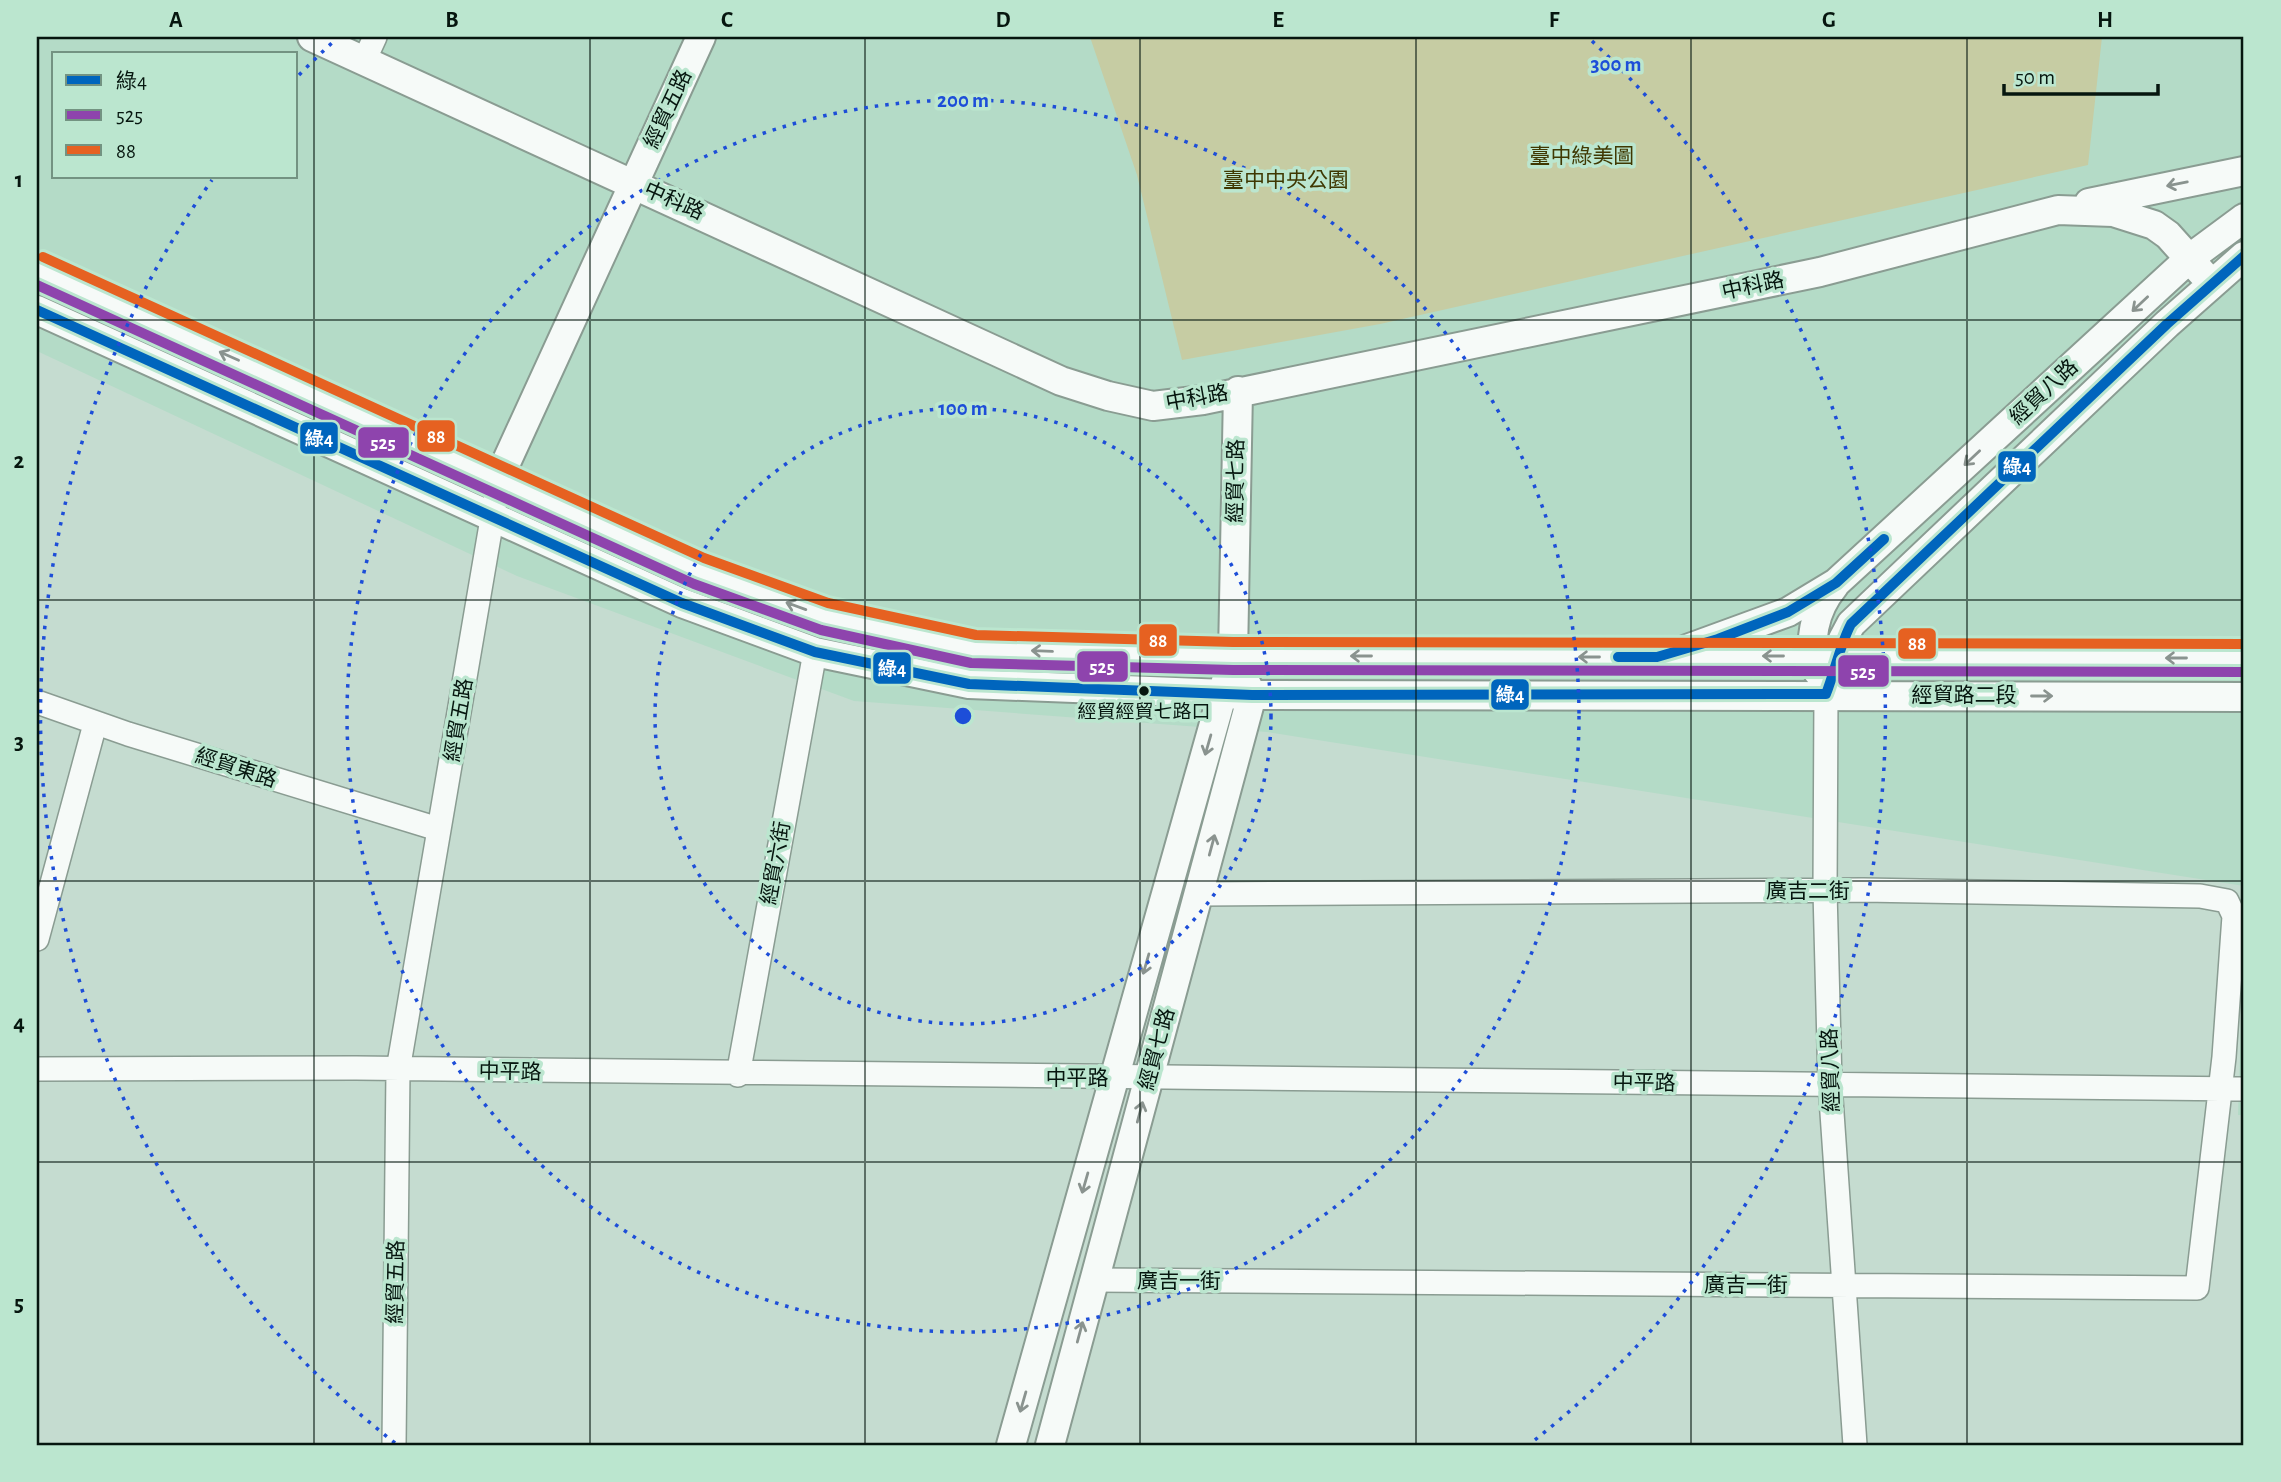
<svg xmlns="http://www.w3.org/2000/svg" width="2281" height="1482" font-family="'Alegreya Sans','Noto Sans TC',sans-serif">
<rect width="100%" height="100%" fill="#c5dcd0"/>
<path fill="#b4dbc7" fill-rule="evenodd" d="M37,37H2244V886L1267,732L854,701L517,576L37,351ZM54,54H296V177H54Z
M2244,938V1115H2238Z"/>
<path fill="#c6cca3" d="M1090,37H2102L2088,165L1380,324L1182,360L1137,175Z"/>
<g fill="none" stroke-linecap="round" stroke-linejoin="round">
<g stroke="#8a9c92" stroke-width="26">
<path id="minor" d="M364,61L375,37
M1826,694L1825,891L1830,1084L1855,1445
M37,702L128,734L438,829
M37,939L95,724
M37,1069L356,1068L2244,1089
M738,1075L815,652
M1094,1280L2197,1288L2224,1057L2234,916L2227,901L2200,896L1863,890L1199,894
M394,1445L398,1070L499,478"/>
</g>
<g stroke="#8a9c92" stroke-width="32">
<path id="tertiary" d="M312,37L1061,381L1108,396L1153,406L1203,400L1820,272L2058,210L2113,212L2154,225L2168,235L2211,283
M2089,203L2244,171
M37,270L699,571L824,616L974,649L1233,656L2244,658
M37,310L682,603L815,652L969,684L1252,695L2244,697
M499,478L701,37
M1687,649L1788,612L1836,583L2190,258L2244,218
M1818,672C1807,643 1814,610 1834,586
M1834,674L1843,639L1851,624L2167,324L2244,256
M1011,1445L1233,656L1238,391
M1050,1445L1252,695L1244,679"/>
</g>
<use href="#minor" stroke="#f6faf8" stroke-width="23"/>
<use href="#tertiary" stroke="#f6faf8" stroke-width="28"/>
<g stroke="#bbe6cf" stroke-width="16">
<path id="bus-1" d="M37,310L682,603L815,652L969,684L1252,695L1826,694C1835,671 1840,645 1851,624L2167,324L2244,256
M1618,657H1657L1718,639L1788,612L1836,583L1884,539"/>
</g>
<g stroke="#bbe6cf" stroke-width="16">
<path id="bus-2" d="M37,285L694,584L821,630L971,663L1233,670L2244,672"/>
</g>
<g stroke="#bbe6cf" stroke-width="16">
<path id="bus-3" d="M43,257L704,558L828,603L976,635L1233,642L2244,644"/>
</g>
<use href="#bus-1" stroke="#0065bd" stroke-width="10"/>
<use href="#bus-2" stroke="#8e44ad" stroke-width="10"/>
<use href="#bus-3" stroke="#e66121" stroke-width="10"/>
</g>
<defs><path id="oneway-shaft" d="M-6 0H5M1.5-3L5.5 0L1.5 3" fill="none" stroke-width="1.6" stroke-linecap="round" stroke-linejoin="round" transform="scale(1.75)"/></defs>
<g stroke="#8a938f">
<use href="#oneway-shaft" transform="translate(2177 184) rotate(169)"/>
<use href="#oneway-shaft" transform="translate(2140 304) rotate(137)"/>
<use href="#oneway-shaft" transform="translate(229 356) rotate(-156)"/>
<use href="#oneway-shaft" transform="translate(1972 458) rotate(137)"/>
<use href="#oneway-shaft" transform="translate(796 606) rotate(-160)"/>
<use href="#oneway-shaft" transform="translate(1042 651) rotate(-178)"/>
<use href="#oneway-shaft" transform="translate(1361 656) rotate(-180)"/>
<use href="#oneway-shaft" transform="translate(1773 656) rotate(180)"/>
<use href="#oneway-shaft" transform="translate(1589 657) rotate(-180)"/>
<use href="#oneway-shaft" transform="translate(2176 658) rotate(-180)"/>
<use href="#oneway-shaft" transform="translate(2042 696)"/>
<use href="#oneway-shaft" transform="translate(1208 745) rotate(106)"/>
<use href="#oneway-shaft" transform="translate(1212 845) rotate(-75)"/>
<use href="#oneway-shaft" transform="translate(1146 964) rotate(106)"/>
<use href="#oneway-shaft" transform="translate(1140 1112) rotate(-75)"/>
<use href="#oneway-shaft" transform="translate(1085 1183) rotate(106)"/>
<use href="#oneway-shaft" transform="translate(1080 1332) rotate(-75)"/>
<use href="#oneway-shaft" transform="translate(1023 1402) rotate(106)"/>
</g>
<path fill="none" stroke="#06160f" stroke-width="2" stroke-opacity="0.55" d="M314,37V1445M590,37V1445M865,37V1445M1140,37V1445M1416,37V1445M1691,37V1445M1967,37V1445M37,320H2244M37,600H2244M37,881H2244M37,1162H2244"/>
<g fill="none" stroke="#1d4ed8" stroke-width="3.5" stroke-dasharray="3.5 7">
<circle cx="963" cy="716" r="308"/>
<circle cx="963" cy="716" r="616"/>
<path d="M395 1443A923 923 0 0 1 212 180M299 75A923 923 0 0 1 334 41M1592 41A923 923 0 0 1 1531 1443"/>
</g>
<circle fill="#06160f" stroke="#bbe6cf" stroke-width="2.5" cx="1144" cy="691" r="6"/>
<g text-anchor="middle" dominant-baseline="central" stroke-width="7" stroke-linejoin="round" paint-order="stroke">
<g font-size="19" fill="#06160f" stroke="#bbe6cf">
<text x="1144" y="712">經貿經貿七路口</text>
</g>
<g font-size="21" fill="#06160f" stroke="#bbe6cf">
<text transform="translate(668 109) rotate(-65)">經貿五路</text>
<text transform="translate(674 201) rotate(24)">中科路</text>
<text transform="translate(1753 286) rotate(-12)">中科路</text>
<text transform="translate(2044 392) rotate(-43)">經貿八路</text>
<text transform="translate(1197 398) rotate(-10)">中科路</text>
<text transform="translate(1236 481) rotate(-89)">經貿七路</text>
<text x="1964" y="695">經貿路二段</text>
<text transform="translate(459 720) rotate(-81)">經貿五路</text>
<text transform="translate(236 768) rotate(18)">經貿東路</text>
<text transform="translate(776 863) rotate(-80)">經貿六街</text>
<text x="1808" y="891">廣吉二街</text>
<text transform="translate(1157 1049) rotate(-75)">經貿七路</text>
<text transform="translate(1831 1070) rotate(-92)">經貿八路</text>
<text transform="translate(510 1072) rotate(1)">中平路</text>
<text x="1077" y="1078">中平路</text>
<text transform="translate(1644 1083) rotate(1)">中平路</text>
<text x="1179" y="1281">廣吉一街</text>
<text transform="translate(396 1282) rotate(-89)">經貿五路</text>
<text x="1746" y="1285">廣吉一街</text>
</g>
<g font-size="21" fill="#3f3802" stroke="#bbe6cf">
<text x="1582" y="156">臺中綠美圖</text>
<text x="1286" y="180">臺中中央公園</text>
</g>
</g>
<circle cx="963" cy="716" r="10" fill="#1d4ed8" stroke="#bbe6cf" stroke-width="3.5"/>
<g font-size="21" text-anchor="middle" font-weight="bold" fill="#1d4ed8" stroke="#bbe6cf" stroke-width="7" stroke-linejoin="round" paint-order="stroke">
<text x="1616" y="71">300 m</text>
<text x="963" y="107">200 m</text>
<text x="963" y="415">100 m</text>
</g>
<g stroke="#bbe6cf" stroke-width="2.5">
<rect x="416" y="419" width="40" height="34" rx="7" fill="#e66121"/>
<rect x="299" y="421" width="40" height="34" rx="7" fill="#0065bd"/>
<rect x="357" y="426" width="53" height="33" rx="7" fill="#8e44ad"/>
<rect x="1997" y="450" width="40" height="33" rx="7" fill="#0065bd"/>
<rect x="1138" y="623" width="40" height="34" rx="7" fill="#e66121"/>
<rect x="1897" y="627" width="40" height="33" rx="7" fill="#e66121"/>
<rect x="1076" y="650" width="53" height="33" rx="7" fill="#8e44ad"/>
<rect x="872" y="651" width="40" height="34" rx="7" fill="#0065bd"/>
<rect x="1837" y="654" width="53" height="34" rx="7" fill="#8e44ad"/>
<rect x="1490" y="678" width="40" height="33" rx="7" fill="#0065bd"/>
</g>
<g font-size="19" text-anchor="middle" font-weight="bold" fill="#fff">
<text x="436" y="443">88</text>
<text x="319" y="445">綠4</text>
<text x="383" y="449">525</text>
<text x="2017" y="473">綠4</text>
<text x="1158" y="647">88</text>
<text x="1917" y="650">88</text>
<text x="1102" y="673">525</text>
<text x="892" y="675">綠4</text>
<text x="1863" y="678">525</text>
<text x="1510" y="701">綠4</text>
</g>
<rect width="2281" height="1482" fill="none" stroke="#bbe6cf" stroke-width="77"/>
<rect x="52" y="52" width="245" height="126" fill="#bbe6cf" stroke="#739382" stroke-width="2"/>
<rect x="66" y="75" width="35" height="10" fill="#0065bd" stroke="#739382" stroke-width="2"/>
<text x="116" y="88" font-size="21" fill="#06160f">綠4</text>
<rect x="66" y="110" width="35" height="10" fill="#8e44ad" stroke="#739382" stroke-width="2"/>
<text x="116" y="122" font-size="21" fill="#06160f">525</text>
<rect x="66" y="145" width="35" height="10" fill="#e66121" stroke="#739382" stroke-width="2"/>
<text x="116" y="158" font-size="21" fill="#06160f">88</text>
<path d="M2004 84v10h154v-10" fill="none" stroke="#06160f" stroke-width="3.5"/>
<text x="2015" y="84" font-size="21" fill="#06160f" stroke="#bbe6cf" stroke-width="5" paint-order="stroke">50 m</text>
<rect x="38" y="38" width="2204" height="1406" fill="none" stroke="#06160f" stroke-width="2.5"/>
<g font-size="23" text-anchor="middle" font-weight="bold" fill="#06160f">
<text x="176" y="27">A</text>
<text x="452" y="27">B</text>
<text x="727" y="27">C</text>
<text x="1003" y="27">D</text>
<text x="1278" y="27">E</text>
<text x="1554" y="27">F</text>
<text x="1829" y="27">G</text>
<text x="2105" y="27">H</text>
<text x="19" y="187">1</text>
<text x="19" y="468">2</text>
<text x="19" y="749">3</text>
<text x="19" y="1030">4</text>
<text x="19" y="1311">5</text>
</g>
</svg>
